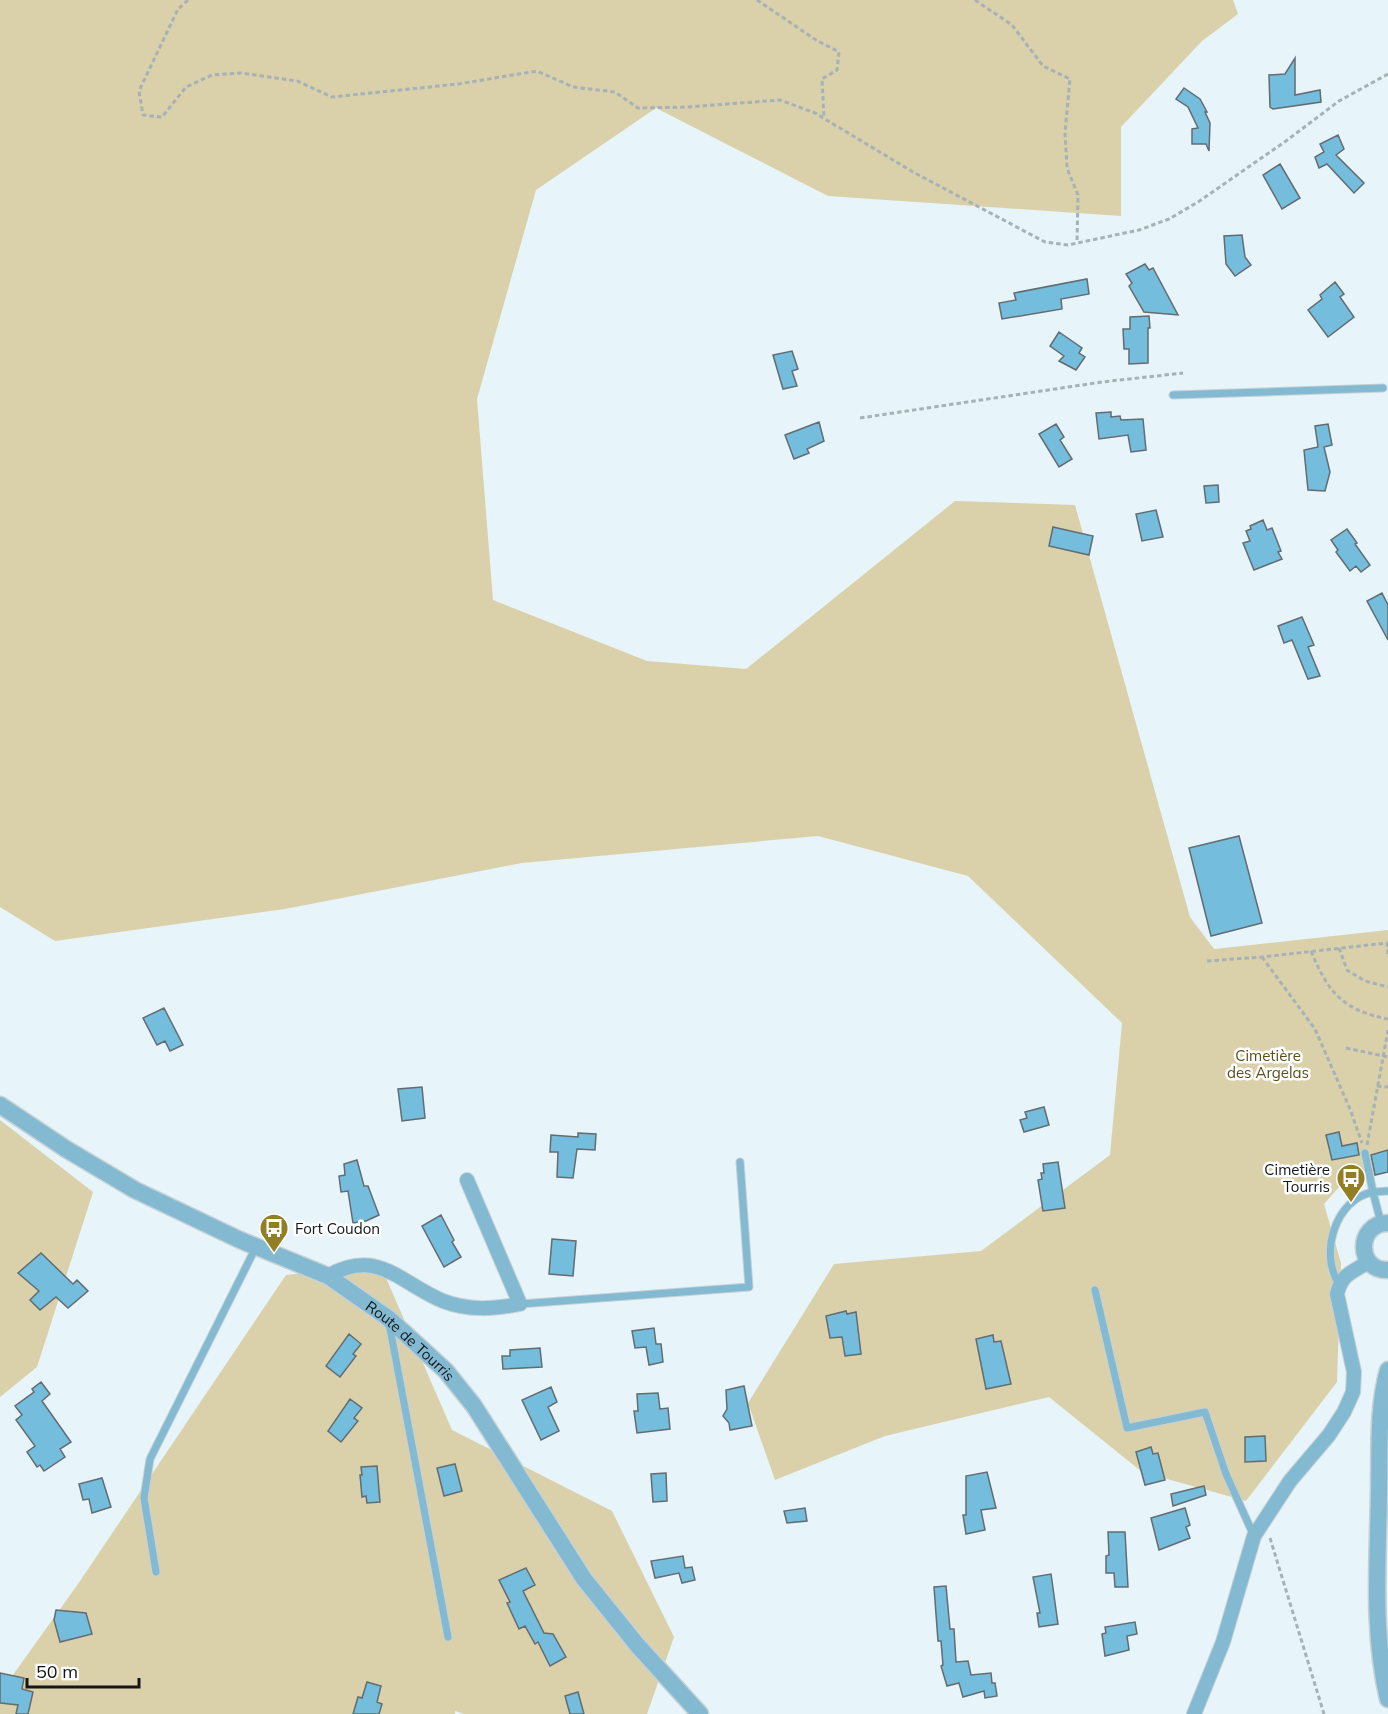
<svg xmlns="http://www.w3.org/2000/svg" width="1388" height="1714" font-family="Mulish,sans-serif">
<rect width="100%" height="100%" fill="#e7f4f9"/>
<path fill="#dad1aa" d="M0,0H1233L1238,14L1202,41L1121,127V216L828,196L656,108L536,190L477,399L493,600L647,661L746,669L955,501L1075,505L1190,917L1214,949L1388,930V1172L1340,1186L1324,1204L1341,1263L1337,1382L1246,1501L1142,1472L1049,1397L885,1436L775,1480L748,1403L834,1264L981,1251L1110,1155L1122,1023L968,876L818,836L522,863L285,909L55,941L0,907Z
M0,1120L93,1192L37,1367L0,1397Z
M380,1264L452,1430L612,1511L674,1637L647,1714H464L455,1711V1714H0V1693L78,1584L286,1275Z"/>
<path fill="#74bddc" stroke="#626c71" stroke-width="1.5" d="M1295,58V95L1320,90L1321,102L1273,109L1270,107L1269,75L1285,74Z
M1184,88L1200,99L1207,112H1205L1210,123L1209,151L1206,144H1192V129L1198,128L1188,107L1176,99Z
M1338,135L1344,149L1336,155L1364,183L1354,193L1327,164L1319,168L1315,157L1324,152L1320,144Z
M1280,164L1300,198L1282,209L1263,175Z
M1242,235L1245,257L1251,265L1235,276L1226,264L1224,236Z
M1145,264L1149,270L1153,268L1178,315L1144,312L1129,286L1132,283L1126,274Z
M1087,279L1089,294L1061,299L1062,309L1002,319L999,303L1016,300L1014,293Z
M1335,282L1344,294L1340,297L1354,317L1328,337L1308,310L1322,299L1320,295Z
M1149,316L1150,328H1148V363L1129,364V349H1124L1123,329H1130V317Z
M1059,332L1082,348L1079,353L1085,357L1076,370L1059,361L1064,356L1050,346Z
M792,351L798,369L792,371L797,386L783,389L773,355Z
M1111,412V417L1120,416L1121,420L1143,419L1146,450L1131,452L1128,435L1099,439L1096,413Z
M819,422L824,441L807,449L809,453L794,459L785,435Z
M1056,424L1064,437L1060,440L1072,459L1059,467L1039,434Z
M1328,424L1332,445L1324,447L1330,472L1325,491L1308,490L1304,450L1318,447L1315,426Z
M1218,485L1219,502L1206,503L1204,486Z
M1156,510L1163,537L1142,541L1136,514Z
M1263,520L1267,530L1272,528L1281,551L1278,552L1282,559L1254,570L1243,543L1250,541L1246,531L1251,529L1250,526Z
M1053,527L1093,536L1089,555L1049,546Z
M1347,529L1357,543L1355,544L1370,565L1361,572L1356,566L1350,571L1336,552L1338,550L1331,540Z
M1382,593L1388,605V640L1367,601Z
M1302,617L1314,645L1308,647L1320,676L1308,679L1292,640L1284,643L1278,626Z
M1239,836L1262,923L1211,936L1189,848Z
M164,1008L183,1045L170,1051L165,1041L157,1045L143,1018Z
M422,1087L425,1118L402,1121L398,1089Z
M1044,1107L1049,1125L1024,1132L1020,1120L1027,1118L1025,1112Z
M1339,1132L1342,1146L1357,1143L1359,1155L1332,1160L1326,1135Z
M578,1133L596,1134L595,1150L577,1149L573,1178L557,1177L558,1152H550L551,1135L578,1137Z
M1388,1150V1172L1375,1175L1371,1155Z
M357,1160L364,1186H368L379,1215L366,1221L353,1223L348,1191L341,1192L339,1176L345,1175L344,1164Z
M1058,1162L1065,1208L1043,1211L1038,1180L1042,1179L1041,1173H1044L1043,1164Z
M441,1215L454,1240L452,1242L461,1257L444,1267L422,1226Z
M552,1239L576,1241L573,1276L549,1274Z
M41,1253L73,1284L77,1280L88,1291L68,1308L56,1297L40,1310L30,1300L39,1291L18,1273Z
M846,1311L847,1314L856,1312L861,1354L845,1356L842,1337L830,1338L826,1316Z
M654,1328L656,1344H661L663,1362L649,1365L646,1347L635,1348L632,1331Z
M349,1334L361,1344L353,1354L356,1356L340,1377L326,1366Z
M993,1335L994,1342L1001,1341L1011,1384L986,1389L976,1339Z
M540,1348L542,1367L503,1369L502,1356H510V1350Z
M41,1382L50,1394L42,1401L71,1442L60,1449L65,1457L44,1471L40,1465L37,1467L27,1452L35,1446L16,1420L22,1415L15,1406L34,1392L32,1389Z
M744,1386L752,1426L730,1430L729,1423L723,1416L727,1409L726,1390Z
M551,1387L557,1402L548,1407L559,1431L541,1440L522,1400Z
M658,1393L660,1409L668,1408L670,1429L637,1433L634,1411H638L637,1394Z
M350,1399L362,1408L354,1418L358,1421L341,1442L328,1431Z
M1265,1436L1266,1461L1245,1462V1437Z
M1151,1447L1153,1454L1158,1453L1165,1480L1145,1485L1136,1452Z
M455,1464L462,1491L444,1496L437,1468Z
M377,1466L380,1502L367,1503L366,1496L362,1497L360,1475H362L361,1467Z
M987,1472L996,1508L981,1510L985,1530L966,1534L963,1515H966V1476Z
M666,1473L667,1501L653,1502L651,1474Z
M102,1478L111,1507L92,1513L89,1499L83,1500L79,1484Z
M1204,1486L1206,1495L1173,1506L1171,1494Z
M805,1508L807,1521L787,1523L784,1511Z
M1185,1508L1190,1525L1186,1527L1190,1538L1159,1550L1151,1518Z
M1108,1532H1125L1128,1587H1115L1114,1573H1106V1556L1109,1555Z
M683,1556L685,1568L692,1567L695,1580L682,1583L679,1573L655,1578L651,1561Z
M526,1568L535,1585L523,1591L544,1633L553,1634L566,1657L550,1666L538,1642L535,1644L525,1626L519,1629L507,1603L510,1602L499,1580Z
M1051,1574L1058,1624L1039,1627L1037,1613H1040L1033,1577Z
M946,1586L950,1629H954L956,1662L968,1661L971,1675L991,1673L992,1683H995L997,1696L985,1698L984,1691L963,1697L959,1683L947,1686L941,1666L943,1665L941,1641H938L934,1587Z
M56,1610L86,1613L92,1634L60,1642L54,1620Z
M1135,1622L1137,1634L1127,1636L1129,1650L1105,1656L1102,1634L1106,1633L1105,1627Z
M0,1673L24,1678L22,1689L33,1692L28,1714H16L18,1705L0,1703Z
M367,1682L381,1686L377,1702L382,1704L379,1714H353L358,1697L362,1698Z
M578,1692L584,1714H570L565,1696Z"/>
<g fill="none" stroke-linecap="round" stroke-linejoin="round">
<g stroke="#c5d1d5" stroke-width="9">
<path id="service" d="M1173,395L1383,388
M1365,1153L1373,1192L1388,1191
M1339,1284C1319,1254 1335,1199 1373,1192L1381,1223
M1095,1290L1127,1428L1205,1412L1226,1474L1254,1536
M520,1304L749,1287L740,1162
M389,1323L448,1637
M156,1572L144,1498L150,1459L256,1247"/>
</g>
<g stroke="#c5d1d5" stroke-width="16">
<path id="minor" d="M328,1276C378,1247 401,1284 443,1301C469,1311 494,1309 520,1304L467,1180
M1194,1714L1223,1642L1254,1536L1290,1481L1329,1435L1344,1412L1353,1392L1354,1372L1337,1294C1342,1273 1352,1273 1368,1262"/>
</g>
<g stroke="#c5d1d5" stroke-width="19">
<g id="tertiary">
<path id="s1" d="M0,1105L66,1149L135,1190L240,1240L328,1276L388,1318L446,1371L474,1406L584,1579L638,1646L700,1714"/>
<path d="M1388,1223C1356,1223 1356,1271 1388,1270"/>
<path d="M1388,1370C1377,1409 1380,1453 1379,1493C1378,1561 1372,1632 1388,1699"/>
</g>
</g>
<path stroke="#a7b2b6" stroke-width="3" stroke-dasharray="4.5 3" stroke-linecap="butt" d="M188,0L178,9L139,91L143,115L162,117L186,87L212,75L241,73L297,81L332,97L458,84L537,71L573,87L615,92L638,108L688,107L780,100L815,113L913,172L1045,242L1068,245L1139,230L1169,219L1198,202L1286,141L1339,101L1388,74
M757,0L816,40L839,52L837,70L822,79L824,118
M975,0L1012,25L1043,66L1070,79L1065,132L1067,168L1078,195L1077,243
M860,418L1102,382L1183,373
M1339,948L1347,970L1365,981L1388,987
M1311,951C1328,992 1342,1010 1388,1019
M1262,957L1315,1029L1350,1109L1362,1143
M1207,961L1262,957L1387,943L1388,956
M1346,1048L1388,1057
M1377,1086L1388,1087
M1367,1145L1388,1030
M1270,1538L1324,1714"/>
<use href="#service" stroke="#83b9d1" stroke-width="7"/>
<use href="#minor" stroke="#83b9d1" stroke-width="14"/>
<use href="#tertiary" stroke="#83b9d1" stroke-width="16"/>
</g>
<defs>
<g id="bus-pin" transform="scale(1.5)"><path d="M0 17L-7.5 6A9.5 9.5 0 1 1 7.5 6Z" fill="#927e25" stroke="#fff"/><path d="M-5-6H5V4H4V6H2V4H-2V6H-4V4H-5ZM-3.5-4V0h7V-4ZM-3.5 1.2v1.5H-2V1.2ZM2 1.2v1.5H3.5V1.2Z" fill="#fff"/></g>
</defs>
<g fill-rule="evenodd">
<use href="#bus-pin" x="1351" y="1178"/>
<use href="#bus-pin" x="274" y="1228"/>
</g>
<g text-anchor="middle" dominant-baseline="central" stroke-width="5" stroke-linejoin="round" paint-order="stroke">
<g font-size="15" fill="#5a4e1d" stroke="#fff">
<text x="1268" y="1055">Cimetière<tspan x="1268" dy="17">des Argelas</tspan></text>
</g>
<g font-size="15" fill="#131719" stroke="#fff" text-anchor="end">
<text x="1330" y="1169">Cimetière<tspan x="1330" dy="17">Tourris</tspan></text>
<text x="295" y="1228" text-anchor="start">Fort Coudon</text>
</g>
<g font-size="15" fill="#131719" stroke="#fff">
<text stroke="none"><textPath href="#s1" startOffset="476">Route de Tourris</textPath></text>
</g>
</g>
<path d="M27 1678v9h112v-9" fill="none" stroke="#131719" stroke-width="3"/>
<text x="36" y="1678" font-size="18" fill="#131719" stroke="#ffffff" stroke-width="4.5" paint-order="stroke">50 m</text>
</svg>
